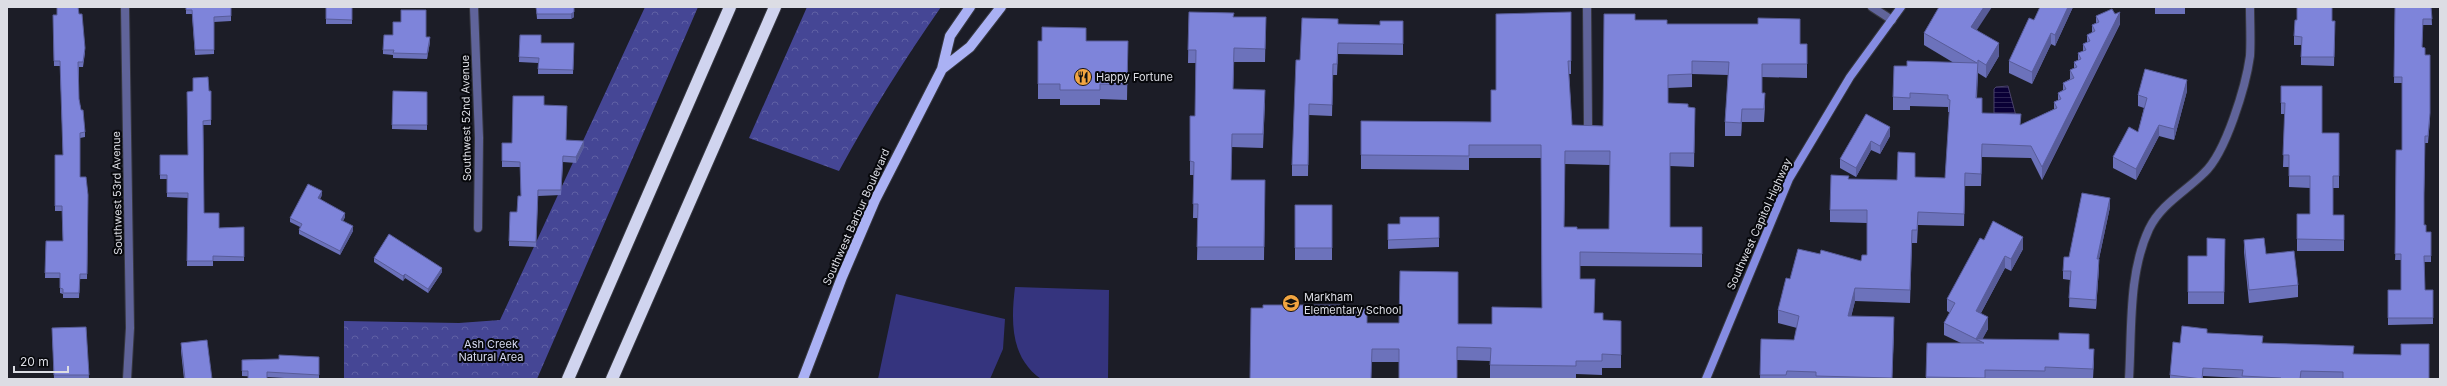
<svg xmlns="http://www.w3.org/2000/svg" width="2447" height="386" font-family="Inter,sans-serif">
<defs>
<pattern id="forest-crowns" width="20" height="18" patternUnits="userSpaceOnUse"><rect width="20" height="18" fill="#454695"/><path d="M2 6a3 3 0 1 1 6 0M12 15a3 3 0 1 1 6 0" fill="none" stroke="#5f60a4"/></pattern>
<pattern id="water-rules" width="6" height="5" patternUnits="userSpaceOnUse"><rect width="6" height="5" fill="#0a0036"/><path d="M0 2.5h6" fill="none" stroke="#2d2553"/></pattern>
</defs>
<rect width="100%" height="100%" fill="#1c1d27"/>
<path fill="#35347e" d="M1015,287L1109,290L1108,379H1041C1010,357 1011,321 1015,287Z
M896,294L1005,319L1003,349L990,379H878Z"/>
<path fill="url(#forest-crowns)" d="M645,7H698L537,379H344V321L459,323L500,320Z
M807,7H941C904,60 870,114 839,171L749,138Z"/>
<path fill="url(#water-rules)" stroke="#49426a" d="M2008,86L2016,116H1994V89L1996,87Z"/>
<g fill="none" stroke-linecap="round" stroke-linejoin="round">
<g stroke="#373841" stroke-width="10">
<path id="street" d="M125,7L130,328L127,379
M474,7L479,138L478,228
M1587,7L1588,125
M1872,7L1892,20
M2129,379C2132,330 2128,274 2149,229C2161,204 2185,192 2204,173C2226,153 2246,85 2250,56C2251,40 2250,23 2250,7"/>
</g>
<g stroke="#373841" stroke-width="10">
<path id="secondary" d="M1706,379L1789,179L1850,77L1901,7"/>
</g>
<g stroke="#373841" stroke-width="12">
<path id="primary" d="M942,69L970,47L1001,7
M803,379L842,277L875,200L942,69L950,36L970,7"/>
</g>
<g stroke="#373841" stroke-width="14">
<path id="highway" d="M568,379L730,7
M612,379L775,7"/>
</g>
<use href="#street" stroke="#60649a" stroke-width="8"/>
<use href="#secondary" stroke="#858ce2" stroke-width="8"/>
<use href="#primary" stroke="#aab1f4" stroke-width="10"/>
<use href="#highway" stroke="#d0d4ef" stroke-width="12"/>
</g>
<path fill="#6c72bb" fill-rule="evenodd" d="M186,7H231V21L214,22V54L195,55L192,14H186Z
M326,7H352V24H326Z
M536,7H574V17L571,19H537Z
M2040,7H2073L2055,46L2051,44L2032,84L2009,73V61L2034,20Z
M2155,7H2185V14H2155Z
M2395,7H2431L2432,25H2423L2422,47L2425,55L2430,120L2428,143H2425L2424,197V225L2426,232H2431V262H2424L2425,290H2433V324L2388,325V290H2401V260H2395L2402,150V83H2394Z
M1189,12L1234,17H1266L1265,62H1234L1233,89L1265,103L1263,148L1232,147L1231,180H1265L1264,260H1197L1198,218H1193L1194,175H1190V116H1195L1196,63H1188Z
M1571,12V74H1569L1572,125L1603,126L1635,20L1667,24L1800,44H1807V78L1762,77V93L1765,106L1764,122H1742L1741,136H1725V122L1728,75L1692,74V87L1668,88V103L1688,107L1695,108L1694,167L1670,166V227H1702V267L1580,266V279L1594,313L1603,320L1621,321V368H1602V375L1576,374V379L1490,378V361L1457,360L1399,362H1372L1340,308L1367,323L1492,324L1542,308L1541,158H1469V170L1361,169V121L1491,122L1496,90ZM1565,164L1610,165L1609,229H1577L1564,227Z
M79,14L85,53L83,67H79V99L85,132V137L80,138V177L88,195L87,279H80L79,298H63V294L60,293V278H45L46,241H63L62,211H55V155H63L60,66H54L53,15Z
M2096,16L2120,24L2042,180L2031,158L1982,157L1981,186H1965L1964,226L1918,225L1917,243H1912L1910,303L1855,301L1851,317L1894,330L1892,379H1760L1761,339L1794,340L1797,328L1778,323V310L1790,279L1820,254L1861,261L1867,255V223L1830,222V210L1849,179L1897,180L1915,177L1945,178L1950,112H1948V107L1910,106V110H1893V97L1907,66L1954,63L1924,45V33L1977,30L1999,56L1986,78L1978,73L1977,98L1982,113L2021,125L2054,109V102L2058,100V93L2063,90V83L2070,79V70L2074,68V62L2078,60V53L2083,51V44L2087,42V35L2092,33V25L2096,23Z
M1403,21V55L1338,54L1337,75H1333L1332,116L1309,115L1308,176H1292V165L1300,60L1338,24L1380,25Z
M2332,21L2335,30L2334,66L2301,65V45H2294V36Z
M520,35L541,43H574L573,74H538V63L519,62Z
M426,37L430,42L427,59L393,58V55L383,54V50Z
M1038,41H1128L1127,100L1100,99V105H1060V99H1038Z
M2281,86L2322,133H2339V188H2333V215H2344V251H2297V214H2310V188L2289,187V167H2283L2285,114H2281Z
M211,91V125H203L204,213L219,228L244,227V261H213V266H187L188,198L167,197V179H160V155H188Z
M393,91L427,92V130L392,129Z
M2187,91L2174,140L2159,136L2136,180L2113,168V157L2138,132L2144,108L2138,106V95Z
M544,105L566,140L584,147L576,163L563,162L561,195L538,196L536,247L509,246V241L521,196L520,167H502V143H512Z
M1890,127V136L1880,154L1871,150L1856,177L1840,168V159Z
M322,195L320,199L345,217L343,221L353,231L340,255L299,234V230L300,227L290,222V218Z
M1295,205H1332V260H1295Z
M2110,207L2099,259V268L2096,309L2069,307L2070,280L2063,279V271L2069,257Z
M1439,217V247L1388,249V224H1400Z
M2225,239L2224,304H2188V256H2207Z
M1984,240L2023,249L2011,271L2005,268L1981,313L1988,329L1982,339L2089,349L2094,361L2093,379H1926L1927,343H1961L1944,335V323L1950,313L1947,311V299Z
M2244,240L2266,254L2298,285V297L2249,303L2244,252Z
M374,258L442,272L428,293L405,278L403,281L374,262Z
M86,327L89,379H54L52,328Z
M2207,333L2263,343L2354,354L2429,379H2242V378L2203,376V379H2170V375L2180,343Z
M181,343L212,379H184L181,351Z
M319,357V379H305L242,376V360L279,359Z"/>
<path fill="#585c99" d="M574,7V17L571,19V14Z
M1984,7H1992L1971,39V27Z
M2068,7H2073L2055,46V35Z
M2120,12V24L2042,180V167Z
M2051,33V44L2032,84V72Z
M430,37V42L427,59V54Z
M1999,43V56L1986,78V65Z
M2187,80V91L2174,140V129Z
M1742,109V122L1741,136V123Z
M2159,125V136L2136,180V169Z
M1890,127V136L1880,154V146Z
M584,141V147L576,163V157Z
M1871,141V150L1856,177V168Z
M322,191V195L318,203V198Z
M2110,198V207L2097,268V259Z
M345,213V217L341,225V220Z
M353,226V231L340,255V251Z
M2023,237V249L2011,271V259Z
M2005,256V268L1976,322V311Z
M2099,259V268L2096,309V300Z
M442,268V272L428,293V289Z
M405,274V278L403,281V276Z
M1855,288V301L1848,329V316Z
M1894,317V330L1892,379Z
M1988,317V329L1981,342L1976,340Z"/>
<path fill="#7e84da" stroke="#585c99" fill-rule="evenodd" d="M57,7H78L79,14H82L85,48L83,62H78L79,99L81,110H83L85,132L80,133V177H86L88,195L87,274H80L79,293H63V289L60,288V273H45L46,241H63L62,206H55V155H63L60,61H54L53,15H57Z
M186,7H231V16L214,17V50H195L192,10H186Z
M326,7H352V20L326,19Z
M536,7H574V12L571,14H537Z
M1939,7H1984L1971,27L1999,43L1986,65L1978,60L1976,98H1982V113L2021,114L2020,125L2057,108L2054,102L2061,99L2058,93L2066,89L2063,83L2074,78L2070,70L2077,67L2074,62L2081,59L2078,53L2086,50L2083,44L2090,41L2087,35L2095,31L2092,25L2099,22L2096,16L2112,9L2115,14L2120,12L2042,167L2031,146L1982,144L1981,174L1965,173L1964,214L1918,212L1917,230H1912L1910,290L1855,288L1848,316L1894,317L1892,378L1816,376V372L1787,371L1786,375H1760L1761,339L1794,340L1799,316L1778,310L1786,278L1790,279L1798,249L1820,254L1821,250L1861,261L1862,255H1867V210H1830L1831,175L1849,176L1848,179L1897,180L1898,152L1915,153V177L1945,178L1950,100L1948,99V95L1910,93V98L1893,97L1894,66H1907V61L1977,63L1924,33Z
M2040,7H2068L2055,35L2051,33L2032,72L2009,61L2029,18L2034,20Z
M2297,7H2332V21H2335L2334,57H2301L2302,37L2294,36L2295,20H2297Z
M2395,7H2431L2432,19H2423L2422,47L2425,48V55H2430V113L2428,136H2425L2424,193V225H2426V232H2431V256H2424L2425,290H2433V318H2388V290H2401V254H2395L2396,150H2402V77H2394Z
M401,10H426V37H430L427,54L393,53L394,50H383L384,35H393V22H401Z
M1189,12L1234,13L1233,17H1266L1265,49L1234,48L1233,89L1265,90L1263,134H1232L1231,180H1265L1264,247H1197L1198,204H1193L1194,162L1190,161V116H1195L1196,50H1188Z
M1571,12V61H1568L1572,125L1603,126L1604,14H1635V20H1667V24H1758V18L1800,19V44H1807V64H1762V93H1765L1764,109H1742L1741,123L1725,122L1729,62L1692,61V74L1668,75V103L1688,104V107L1695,108L1694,153H1670V227H1702V254L1580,252V279H1595L1594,313H1603V320L1621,321V355L1602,354V361H1576V366L1490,365L1491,348L1457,347V379H1399V349H1372L1371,379H1250L1251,308H1263V305H1340V308L1367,309V323H1399L1400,271L1458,272V324H1492V307L1542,308L1541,145H1469V156L1361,155V121L1491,122V90H1496V14ZM1565,151H1610L1609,229H1577V227H1564Z
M1302,18L1338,19V24L1380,25V21H1403V44L1338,43L1337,64H1333L1332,105L1309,104L1308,165H1292L1296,60H1300Z
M1042,27L1086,28V41H1128L1127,85L1100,84V90H1060V84H1038V41H1042Z
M520,35H541V43H574L573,70L538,69L539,58L519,57Z
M2145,69L2187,80L2174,129L2159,125L2136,169L2113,157L2129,127L2138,132L2147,98L2138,95Z
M208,77L209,91H211V120L203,121L204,213H219V228L244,227V257L213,256V261H187L188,193H167V175H160V155H188L187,92L193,91V78Z
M2281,86H2322V133H2339V176H2333V215H2344V240L2297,239V214H2310V176H2289V155H2283L2285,103H2281Z
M393,91L427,92V125H392Z
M513,96H544V105L567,106L566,140L584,141L576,157L563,156L561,190H538L536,242L509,241L510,212H517L518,196H521L520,162L502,161V143H512Z
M1866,114L1890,127L1880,146L1871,141L1856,168L1840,159Z
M308,184L322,191L318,198L345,213L341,220L353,226L340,251L299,230L302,224L290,218Z
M2082,193L2110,198L2097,259H2099L2096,300L2069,298L2071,271H2063L2064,257H2069Z
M1295,205H1332V248H1295Z
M1400,217H1439V238L1388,240V224H1400Z
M1993,221L2023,237L2011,259L2005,256L1976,311L1988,317L1976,339L2059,340V333L2089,334V349H2094L2093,369L2045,367V371L1985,370V378L1926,377L1927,343H1984L1944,323L1955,303L1947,299L1980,238L1984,240Z
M389,234L442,268L428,289L405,274L403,276L374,258Z
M2207,238L2225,239L2224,292H2188V256H2207Z
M2264,238L2266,254L2294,251L2298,285L2249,290L2244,240Z
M2182,326L2207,329V333L2263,336L2262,343L2354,346L2353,354L2401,355V344H2429V379H2343V372L2301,371L2300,379H2281V378L2242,376L2243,370L2203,368L2202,379L2170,375L2173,342L2180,343Z
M86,327L89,375H54L52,328Z
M207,340L212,379H185L181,343Z
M279,355L319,357V375L267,372V379H248V371H242V360L279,359Z"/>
<defs>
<g id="restaurant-disc" transform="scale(0.9)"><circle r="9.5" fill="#f2a541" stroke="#07080c"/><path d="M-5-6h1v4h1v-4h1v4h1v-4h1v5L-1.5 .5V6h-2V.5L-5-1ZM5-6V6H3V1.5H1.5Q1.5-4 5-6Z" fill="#111"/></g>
<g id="school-disc" transform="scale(0.9)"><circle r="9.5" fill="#f2a541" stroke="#07080c"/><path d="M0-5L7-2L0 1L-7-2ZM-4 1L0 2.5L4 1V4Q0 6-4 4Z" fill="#111"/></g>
</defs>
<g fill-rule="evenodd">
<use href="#restaurant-disc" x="1083" y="77"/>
<use href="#school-disc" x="1291" y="303"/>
</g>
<g text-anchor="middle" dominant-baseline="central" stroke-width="4" stroke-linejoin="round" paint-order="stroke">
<g font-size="11" fill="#dcdde4" stroke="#07080c" text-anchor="start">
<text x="1096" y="77">Happy Fortune</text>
<text x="1304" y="297">Markham<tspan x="1304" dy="13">Elementary School</tspan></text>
</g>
<g font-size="11" fill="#dcdde4" stroke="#07080c">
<text transform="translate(466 118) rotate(-91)">Southwest 52nd Avenue</text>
<text transform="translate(117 193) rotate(-91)">Southwest 53rd Avenue</text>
<text transform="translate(856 217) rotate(-66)">Southwest Barbur Boulevard</text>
<text transform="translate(1759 224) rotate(-66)">Southwest Capitol Highway</text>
</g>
<g font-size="11" fill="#d6daf0" stroke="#07080c">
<text x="491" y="344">Ash Creek<tspan x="491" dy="13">Natural Area</tspan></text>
</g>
</g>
<rect width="2447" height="386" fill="none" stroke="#dcdde4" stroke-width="16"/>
<path d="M14 366v6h54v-6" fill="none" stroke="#dcdde4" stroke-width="2"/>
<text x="20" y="366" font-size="12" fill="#dcdde4" stroke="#07080c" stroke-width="3" paint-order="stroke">20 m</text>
</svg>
